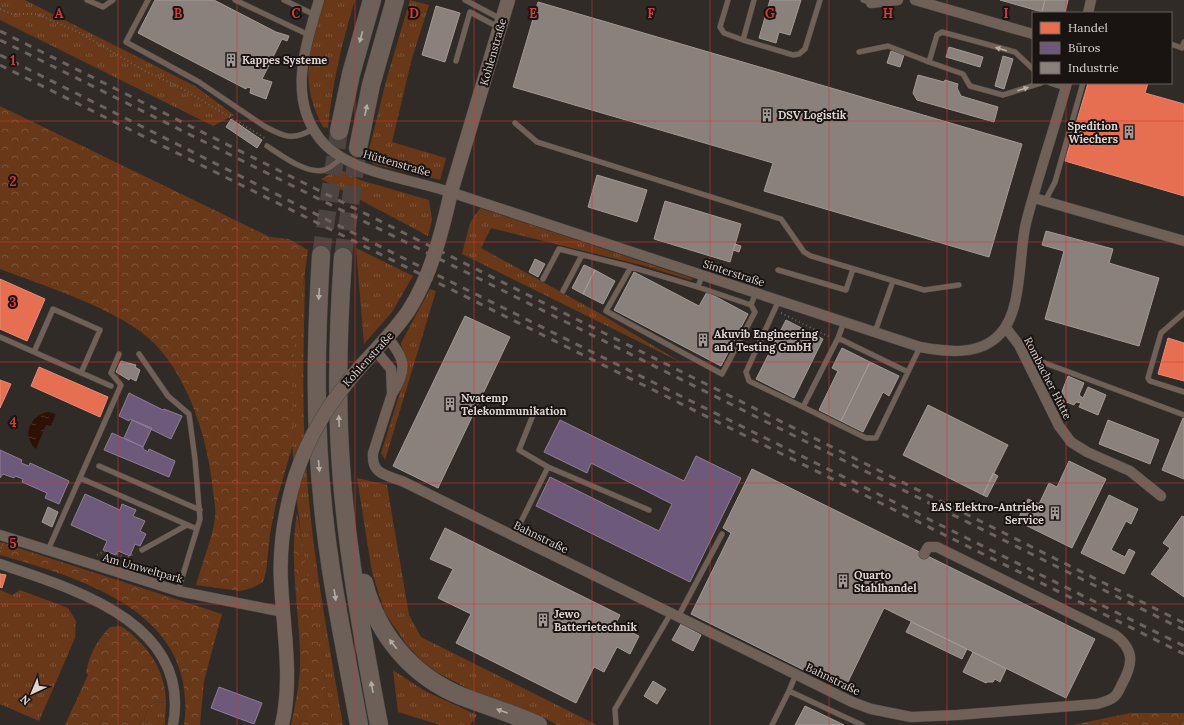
<svg xmlns="http://www.w3.org/2000/svg" width="1184" height="725" font-family="Lora,serif">
<defs>
<pattern id="grass-tufts" width="24" height="20" patternUnits="userSpaceOnUse"><rect width="24" height="20" fill="#683818"/><path d="M3 7l-1-3M5 7V3M7 7l1-3M15 17l-1-3M17 17v-4M19 17l1-3" fill="none" stroke="#7d5439"/></pattern>
<pattern id="forest-crowns" width="20" height="18" patternUnits="userSpaceOnUse"><rect width="20" height="18" fill="#683818"/><path d="M2 6a3 3 0 1 1 6 0M12 15a3 3 0 1 1 6 0" fill="none" stroke="#7d5439"/></pattern>
<pattern id="water-ripples" width="26" height="14" patternUnits="userSpaceOnUse"><rect width="26" height="14" fill="#2e1004"/><path d="M2 4q2-2 4 0t4 0M15 11q2-2 4 0t4 0" fill="none" stroke="#4c3228"/></pattern>
</defs>
<rect width="100%" height="100%" fill="#312b27"/>
<path fill="url(#grass-tufts)" d="M0,0H25L195,86L234,115L213,126L0,20Z
M325,0H355C342,42 332,85 328,128L323,127C299,84 308,44 325,0Z
M410,0L429,5L412,58L392,142L446,158L440,180L373,164L369,150L386,81Z
M339,169L360,180L429,200L432,220L428,236L321,179Z
M480,208L694,279L690,280L645,266L491,228L481,248L599,313L682,363L462,254L470,223Z
M356,248L413,276L392,312L364,344Z
M305,275C304,342 301,410 307,477C313,560 329,643 343,725H332C313,607 286,487 292,368C294,337 300,305 305,275Z
M430,289L436,291L385,460L381,453L407,370L401,343Z
M357,478L387,485L409,615L421,637L597,725H557L541,716L469,689L438,673L421,660L406,644L385,613L372,572Z
M0,590L12,595L20,590L68,608L76,621L75,638L39,721L0,704Z
M393,670L425,691L477,715L470,725H440L398,712Z
M155,702L166,703L165,725H144C144,715 147,707 155,702Z"/>
<path fill="url(#forest-crowns)" d="M0,106L270,237L289,239L308,250L292,367L293,444L277,499L270,534L266,572L263,582L252,588L240,591L196,585C202,563 212,540 215,518C216,509 214,499 213,491C208,440 190,381 155,344C122,310 44,286 0,269Z
M297,513L300,529L332,725H291C295,706 299,687 300,667C301,615 288,565 297,513Z
M0,542L222,614L204,681L200,725H184C199,613 86,580 0,555Z
M121,626C147,644 166,670 166,703L155,702C147,707 144,715 144,725H65L88,675L86,673C89,655 97,640 110,627Z
M1130,713H1184V725H1073Z"/>
<path fill="url(#water-ripples)" d="M48,412L56,414L51,426L46,425L36,449C21,436 30,415 48,412Z"/>
<path fill="#e76f51" stroke="#e48d77" d="M1088,83H1148L1145,93L1184,104V196L1065,161Z
M0,279L45,299L27,341L0,329Z
M1168,338L1184,343V381L1158,374Z
M39,367L108,397L100,417L31,386Z
M0,380L11,384L0,408Z
M0,574L6,575L2,588L0,587Z"/>
<path fill="#6d597a" stroke="#8e7e94" d="M129,393L163,410L164,409L182,416L171,439L130,419L129,421L119,416Z
M132,420L152,428L143,447L124,438Z
M560,420L684,481L696,456L741,478L690,582L536,506L550,477L659,531L672,504L591,463L587,473L544,452Z
M112,433L143,447V449L148,452L149,449L175,461L169,477L104,450Z
M0,450L22,460L21,463L29,466L30,463L69,481L59,504L45,498L47,493L22,482L23,479L15,476L14,478L3,474L0,478Z
M85,494L120,510L122,504L136,510L133,516L145,521L140,531L146,534L140,546L135,544L130,556L118,551L116,555L103,550L107,541L71,525Z
M219,687L262,703L254,724L211,708Z"/>
<path fill="#8a817c" stroke="#a39a95" d="M155,0H214L276,32L289,36L287,41L282,39L262,79L272,82L266,99L250,93L251,88L247,87L246,89L138,33Z
M770,0H801L790,35L779,32L776,43L759,38Z
M1000,0H1045L1042,12Z
M1045,0H1068L1065,13L1042,12Z
M538,2L1022,144L989,257L764,191L773,163L513,87Z
M436,6L460,13L445,62L422,55Z
M949,47L983,57L980,67L946,57Z
M891,51L904,55L900,67L887,63Z
M1003,56L1013,59L1004,89L995,86Z
M918,75L944,82L945,80L958,84L957,88L961,96L998,107L994,122L917,100L913,93Z
M231,119L262,140L257,148L226,127Z
M597,175L647,190L637,222L588,207Z
M665,201L741,224L730,262L654,239Z
M1046,231L1113,249L1109,263L1159,278L1139,346L1045,319L1064,251L1042,245Z
M735,244L741,246L739,252L733,250Z
M535,259L545,264L538,277L529,272Z
M584,265L595,270L583,294L572,288Z
M595,270L615,281L603,304L583,294Z
M634,272L699,306L707,292L748,314L721,366L614,310Z
M465,316L510,337L438,488L393,466Z
M786,320L823,339L794,398L756,379Z
M842,348L870,362L841,421L819,410L838,371L832,368Z
M121,361L136,365L135,367L140,370L136,381L130,378L129,380L116,372Z
M870,362L899,376L889,396L883,392L863,432L841,421Z
M1068,376L1084,383L1079,395L1083,398L1088,387L1106,395L1098,415L1079,407L1081,403L1076,402L1074,405L1059,399Z
M928,405L1008,445L983,495L903,455Z
M1183,418L1184,419V479L1162,470Z
M1108,420L1159,440L1150,464L1099,444Z
M1069,461L1106,479L1072,548L1017,521L1028,499L1039,504L1049,483L1057,487Z
M752,469L1095,639L1066,698L884,608L844,690L691,614L731,533L723,528Z
M993,473L998,476L987,497L983,495Z
M1109,495L1138,509L1131,524L1126,521L1111,550L1125,557L1129,549L1135,552L1124,574L1081,553Z
M48,507L58,512L52,527L42,522Z
M1182,516L1184,517V597L1151,574L1170,548L1163,543Z
M445,528L620,615L615,625L639,636L630,654L617,647L604,672L594,667L576,703L456,643L471,614L438,598L453,569L430,559Z
M911,622L967,649L962,659L906,632Z
M681,624L701,635L693,651L672,640Z
M973,652L1006,669L1000,682L995,679L993,682H987L986,683L963,672Z
M653,681L666,689L657,704L644,696Z
M805,706L844,725H795Z"/>
<g fill="none" stroke-linecap="round" stroke-linejoin="round">
<path stroke="#4b4440" stroke-width="18" stroke-dasharray="18 9" stroke-linecap="butt" d="M321,255L339,131
M343,257L358,148"/>
<g stroke="#4c4643" stroke-width="6">
<path id="lane" d="M87,0L103,7L113,0
M148,0L126,42L199,82L264,126C284,137 293,141 313,129
M235,0L309,35
M284,0L315,15
M465,0L501,19
M728,0L720,27L724,33L743,40
M754,0L743,40L793,55L799,54L805,49L820,0
M863,0L871,3
M1171,44L1182,48L1184,42
M859,52L888,46L929,62
M456,61L470,12L498,27
M1033,69L1015,52L942,32L937,35L929,62L963,74L970,86L1003,95L1041,83
M1050,83L1066,88
M515,123L537,142L781,219L804,252L811,256L924,290L959,285
M267,146C281,155 307,175 324,170C330,169 338,161 343,157
M1045,201L1055,182L1083,83
M631,267L606,311L722,374L755,312L751,305
M778,270L846,290L853,269
M543,279L559,249L631,267L698,287L702,275
M698,287L751,305L756,292
M563,291L582,255
M779,300L746,372L749,381L803,407
M1184,313L1161,333L1148,378L1150,381L1184,392
M844,322L838,338L908,372L920,347
M875,332L893,281
M0,337L111,386
M838,338L803,407L866,438H876L908,372
M34,352L53,309L100,330L81,373
M139,354L168,396L189,414L195,459L200,519L178,591
M1026,356L1184,415
M535,410L519,450L548,467
M99,466L200,510
M80,478L197,529
M514,536L548,467L649,510
M48,550L121,385L111,373L119,354
M142,550L187,525
M678,617L722,534
M789,691L796,674
M616,725L615,709L671,613
M772,725L789,691L862,725"/>
</g>
<g stroke="#4c4643" stroke-width="11">
<path id="street" d="M319,0C306,45 287,97 320,139C332,154 352,164 370,170C397,179 426,184 453,193C609,244 765,295 920,347C947,352 980,356 1000,334C1023,310 1018,256 1026,223C1038,176 1054,130 1067,83
M915,0L1033,34
M871,3L898,0
M1088,13L1091,0
M1034,198L1184,241
M1006,328L1019,345L1059,426L1071,442L1087,452L1130,471L1161,496
M376,351L391,369L392,394C408,369 405,359 388,338
M392,394L373,453C371,475 387,475 404,482L852,702L871,709L911,717L957,715L1097,704C1103,702 1109,701 1114,697C1118,694 1120,688 1122,684C1133,664 1135,650 1115,635L937,547H928L924,554
M0,535L178,591L283,612
M0,564C74,589 192,623 173,725"/>
</g>
<g stroke="#4c4643" stroke-width="15">
<path id="secondary" d="M361,366C377,348 395,331 409,310C431,275 442,232 451,192L508,0
M282,725C293,678 283,629 281,582C279,546 285,511 295,477"/>
</g>
<g stroke="#4c4643" stroke-width="19">
<path id="highway" d="M339,131L351,74L372,0
M358,148L371,85L395,0
M321,255C316,339 314,422 323,506C330,580 346,652 359,725
M343,257C338,327 336,397 341,467C347,553 363,640 379,725
M364,583C377,634 412,676 461,696C487,706 513,714 538,725"/>
</g>
<path stroke="#6d625d" stroke-width="2" stroke-dasharray="1 3" stroke-linecap="butt" d="M0,9L12,14H37L80,33L145,71L181,88L265,138
M781,313L830,337
M0,552L2,545
M117,554L126,558L135,553
M97,555L105,551"/>
<use href="#lane" stroke="#706158" stroke-width="5"/>
<use href="#street" stroke="#706158" stroke-width="10"/>
<use href="#secondary" stroke="#726259" stroke-width="14"/>
<use href="#highway" stroke="#6c6059" stroke-width="18"/>
<path stroke="#6c625e" stroke-width="3" stroke-dasharray="7 7" stroke-linecap="butt" d="M0,31L1184,623
M0,40L1184,630
M0,55L415,264L1184,646
M0,65L1184,654"/>
<g stroke="#4c4643" stroke-width="15" stroke-linecap="butt">
<path id="secondary-bridge" d="M295,477C309,434 331,400 361,366"/>
</g>
<use href="#secondary-bridge" stroke="#726259" stroke-width="14"/>
</g>
<defs><path id="oneway-solid" d="M-6-.8H1V-3.2L6.5 0L1 3.2V.8H-6Z"/></defs>
<g fill="#b5aba6">
<use href="#oneway-solid" transform="translate(361 37) rotate(105)"/>
<use href="#oneway-solid" transform="translate(366 110) rotate(-78)"/>
<use href="#oneway-solid" transform="translate(319 294) rotate(94)"/>
<use href="#oneway-solid" transform="translate(339 421) rotate(-92)"/>
<use href="#oneway-solid" transform="translate(319 466) rotate(85)"/>
<use href="#oneway-solid" transform="translate(335 595) rotate(81)"/>
<use href="#oneway-solid" transform="translate(393 644) rotate(-128)"/>
<use href="#oneway-solid" transform="translate(372 687) rotate(-100)"/>
<use href="#oneway-solid" transform="translate(502 711) rotate(-160)"/>
</g>
<g fill="#b6aca6">
<use href="#oneway-solid" transform="translate(1001 49) rotate(-164)"/>
<use href="#oneway-solid" transform="translate(1023 89) rotate(-18)"/>
</g>
<path fill="none" stroke="#d73939" stroke-width="1" stroke-opacity="0.55" d="M118,0V725M237,0V725M355,0V725M474,0V725M592,0V725M710,0V725M829,0V725M947,0V725M1066,0V13M1066,83V725M0,121H1184M0,242H1184M0,362H1184M0,483H1184M0,604H1184"/>
<defs>
<g id="building-bare" transform="scale(1.08)"><path d="M-4-6H4V6H1V3H-1V6H-4ZM-2.5-4.3h1.7v1.8h-1.7ZM.8-4.3h1.7v1.8H.8ZM-2.5-1h1.7V.8h-1.7ZM.8-1h1.7V.8H.8Z" fill="#a09995" stroke="#191311" stroke-width="2.5" paint-order="stroke"/></g>
</defs>
<g fill-rule="evenodd">
<use href="#building-bare" x="231" y="60"/>
<use href="#building-bare" x="767" y="115"/>
<use href="#building-bare" x="1129" y="132"/>
<use href="#building-bare" x="703" y="340"/>
<use href="#building-bare" x="450" y="404"/>
<use href="#building-bare" x="1055" y="513"/>
<use href="#building-bare" x="843" y="581"/>
<use href="#building-bare" x="543" y="620"/>
</g>
<g text-anchor="middle" dominant-baseline="central" stroke-width="4" stroke-linejoin="round" paint-order="stroke">
<g font-size="11" fill="#dcd4d0" stroke="#191311">
<text transform="translate(493 52) rotate(-74)">Kohlenstraße</text>
<text transform="translate(397 163) rotate(16)">Hüttenstraße</text>
<text transform="translate(734 273) rotate(18)">Sinterstraße</text>
<text transform="translate(368 359) rotate(-48)">Kohlenstraße</text>
<text transform="translate(1048 378) rotate(63)">Rombacher Hütte</text>
<text transform="translate(541 537) rotate(26)">Bahnstraße</text>
<text transform="translate(143 568) rotate(16)">Am Umweltpark</text>
<text transform="translate(833 679) rotate(26)">Bahnstraße</text>
</g>
<g font-size="11" font-weight="bold" fill="#dcd4d0" stroke="#191311" text-anchor="start">
<text x="242" y="60">Kappes Systeme</text>
<text x="778" y="115">DSV Logistik</text>
<text x="1118" y="126" text-anchor="end">Spedition<tspan x="1118" dy="13">Wiechers</tspan></text>
<text x="714" y="334">Akuvib Engineering<tspan x="714" dy="13">and Testing GmbH</tspan></text>
<text x="461" y="398">Nvatemp<tspan x="461" dy="13">Telekommunikation</tspan></text>
<text x="1044" y="507" text-anchor="end">EAS Elektro-Antriebe<tspan x="1044" dy="13">Service</tspan></text>
<text x="854" y="575">Quarto<tspan x="854" dy="13">Stahlhandel</tspan></text>
<text x="554" y="614">Jewo<tspan x="554" dy="13">Batterietechnik</tspan></text>
</g>
</g>
<g font-size="13" text-anchor="middle" font-weight="bold" fill="#d73939" stroke="#191311" stroke-width="4" stroke-linejoin="round" paint-order="stroke">
<text x="59" y="18">A</text>
<text x="178" y="18">B</text>
<text x="296" y="18">C</text>
<text x="414" y="18">D</text>
<text x="533" y="18">E</text>
<text x="651" y="18">F</text>
<text x="770" y="18">G</text>
<text x="888" y="18">H</text>
<text x="1006" y="18">I</text>
<text x="13" y="65">1</text>
<text x="13" y="186">2</text>
<text x="13" y="307">3</text>
<text x="13" y="427">4</text>
<text x="13" y="548">5</text>
</g>
<rect x="1032" y="12" width="140" height="72" fill="#191311" stroke="#67605d"/>
<rect x="1040" y="22" width="20" height="12" fill="#e76f51" stroke="#67605d"/>
<text x="1068" y="32" font-size="12" fill="#dcd4d0">Handel</text>
<rect x="1040" y="42" width="20" height="12" fill="#6d597a" stroke="#67605d"/>
<text x="1068" y="52" font-size="12" fill="#dcd4d0">Büros</text>
<rect x="1040" y="62" width="20" height="12" fill="#8a817c" stroke="#67605d"/>
<text x="1068" y="72" font-size="12" fill="#dcd4d0">Industrie</text>
<g transform="translate(32 693) rotate(224)" stroke="#191311" stroke-width="3" paint-order="stroke">
<path d="M0-3L7 15L0 10L-7 15Z" fill="#dcd4d0"/>
<text y="-6" font-size="11" font-weight="bold" text-anchor="middle" fill="#dcd4d0">N</text>
</g>
</svg>
